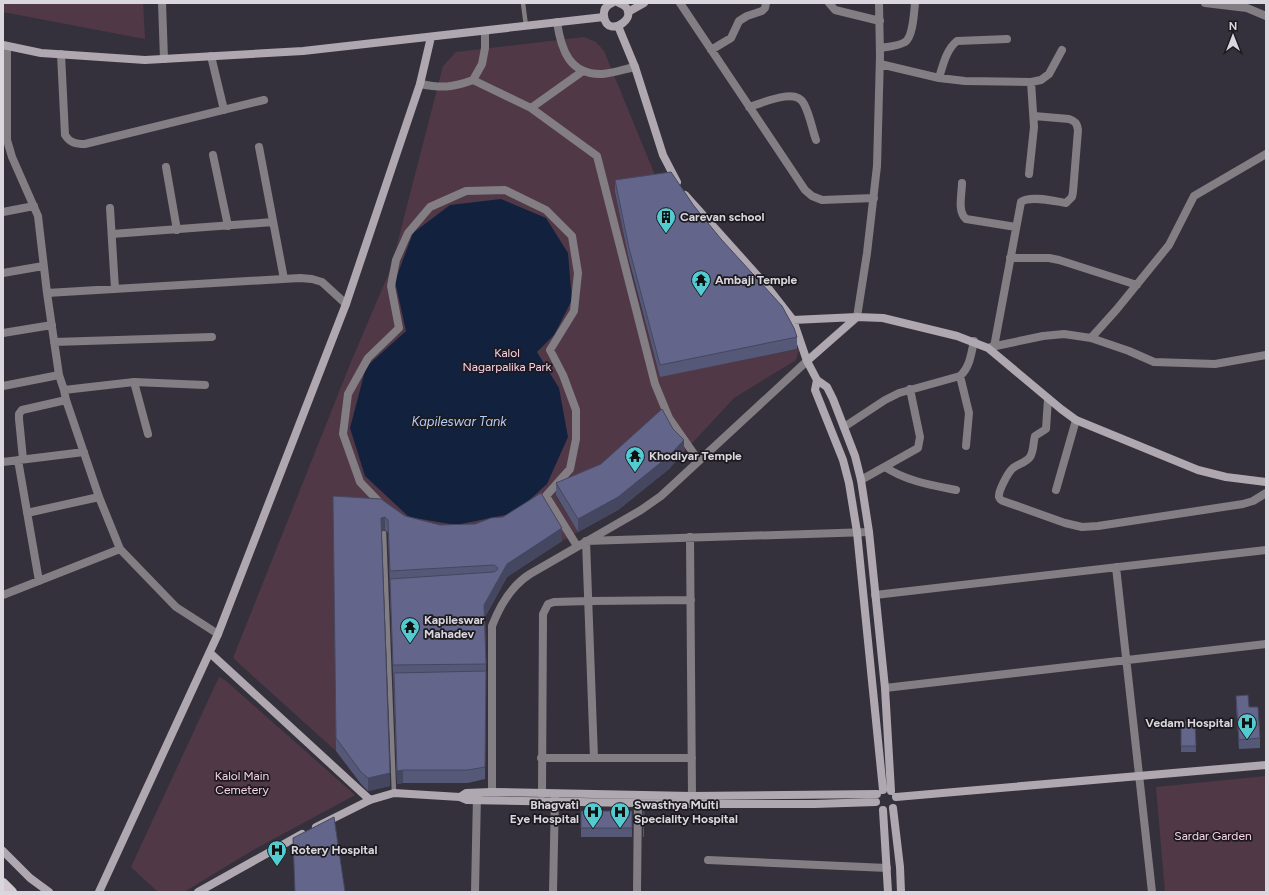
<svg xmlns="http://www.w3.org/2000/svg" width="1269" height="895" font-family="Figtree,sans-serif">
<rect width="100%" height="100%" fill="#35313c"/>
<path fill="#513847" d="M3,3H143L145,39L3,12Z
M584,37L596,42L604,51L659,185L615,192L632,275L660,376L799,349L796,360L734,398L684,452L663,422L556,496L578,532L562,541L539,502L475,536L382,512L336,751L233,658L351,362L391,268L443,66L456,52Z
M219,677L226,681L355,795L253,850L184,892H158L131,867Z
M1266,776V892H1165L1156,787Z"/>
<path fill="#12223e" d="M501,199L546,218L568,253L572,300L554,335L537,352L559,388L568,437L547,484L515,513L456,525L409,517L365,476L350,428L366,367L406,331L395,281L413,233L450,205Z"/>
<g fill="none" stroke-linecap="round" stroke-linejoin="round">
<path stroke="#837e83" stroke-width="4.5" d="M523,3L526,26
M384,533L394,793"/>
<path stroke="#837e83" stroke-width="8" d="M162,3L164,59
M680,3L805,190L812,196L822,200L874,198
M829,3L835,10L880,21
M1205,3L1247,8L1266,16
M557,22C561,49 569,75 602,74C613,73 625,69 635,67
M7,46V140L12,157L38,216L47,293L59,375L64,390L66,400L99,497L120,549L176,607L218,634
M880,48C887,47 899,46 905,42C913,37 914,13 915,3
M711,50L731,38L739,21L747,16L762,11L765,8L766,3
M61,54L65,135C70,143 76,144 85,144L264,100
M211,56L224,110
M880,64L939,78L965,81L1031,82L1041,80L1049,74L1062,50
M939,78C943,65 946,50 957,41L1007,39
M473,80L531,108L597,156L655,384L669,418L699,461
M420,84C441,88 452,88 473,80L482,64L485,48V31
M749,107C763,103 796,87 804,104C810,115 812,129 816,140
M531,108L583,71
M259,147L284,279
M213,155L228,226
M166,167L177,230
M1029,174L1034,127L1031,82
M962,183C962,194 957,211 966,219L1016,227
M110,208L115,289
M3,212L34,206
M112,234L273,222
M1010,258H1049L1059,260L1137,285
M3,273L43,266
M47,293L300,278L312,279L322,282L346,304
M857,317L867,253L877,166L880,56L879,3
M3,333L52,325
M1091,338L1117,309L1169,245L1194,196L1266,154
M54,342L212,337
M991,347L1043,336L1064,334L1091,338L1129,351L1154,362L1215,364L1266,355
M994,347L1021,202C1030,195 1054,201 1066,203L1072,197L1073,192L1078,130C1077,123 1075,121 1069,119L1034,116
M960,376L969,413L966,446
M134,382L148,434
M3,386L59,375
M64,390L134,382L205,385
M1048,399L1046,429L1035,436C1033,442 1034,451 1030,457C1026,463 1017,464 1012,469C1008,473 998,491 999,497C1000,500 1001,500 1003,501L1065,523L1082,527L1098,526L1243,504L1253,501L1266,493
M844,427L885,400L899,393L960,376C970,367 971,354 974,341
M23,459L19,419V414L22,410L66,400
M18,460L39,581
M3,462L84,452
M885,467C906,481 931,485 956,490
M861,480L918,448L920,437L910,389
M1056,490L1076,420
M383,506L360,482L343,434L348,394L368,358L399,328L391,286L396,260L408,233L430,207L466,191L505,190L546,210L572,236L578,273L574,311L550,350L563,375L576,410V439L570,469L546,496L577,546
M27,513L99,497
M690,537L692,796
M1116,567L1152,892
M3,595L120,549
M875,595L1266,550
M885,688L1266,644
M541,758H692
M594,758L586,541L869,532
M492,792V626C500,605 511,586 530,574L641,510L661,496L807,361
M542,794L543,614L548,604L554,602L589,601L691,600
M708,860L887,868
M475,892L477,795
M553,892L555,795
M637,892L638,797"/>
<path stroke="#afa8b0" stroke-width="8" d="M612,3C607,5 603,9 604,16C607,42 646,13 619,3
M628,12L644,3
M618,26L635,67L663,155L677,182
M3,45L41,53L145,60L303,51L604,17
M685,195L765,284L793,320L807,361L817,380L827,387L833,399L855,456L861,480L869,532L885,688L891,791
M793,320L857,317L883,318L957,336L988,348L1061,409L1076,420L1198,470L1226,477L1266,482
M807,361L857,317
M817,380L815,390L843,460L849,483L857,532L883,790
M210,653L370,800
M460,797L466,793L492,792L692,796L877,794
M896,797L1266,765
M893,808L900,867L901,892
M883,810L888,892
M316,827L370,800L394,793L460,797L467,800L692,804H814L876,802
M3,851L30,878L49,892
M99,892L218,634L346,304L420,84L431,37
M198,892L302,834"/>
<path stroke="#d2c9d3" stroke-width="10" d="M3,883L12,892"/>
</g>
<path fill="#555877" d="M615,180L694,206L797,337V349L660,377L629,260L615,192Z
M684,452L669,469L618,510L578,532L556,495V483Z
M333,496L440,525L562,541L507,577L485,617L486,664L485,779L468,783H403L397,784L388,533L385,530L381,531L390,786L368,791L361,784L336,751Z
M1236,696L1249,707L1260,738V748L1239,749L1236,706Z
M1181,721H1195L1196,752H1181Z
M581,811H632V837H581Z
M643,811H644V837H643Z
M293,838L345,892H295Z"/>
<path fill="#454761" d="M684,440V452L669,469L618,510L578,532V519Z
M385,517V530L381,531V518Z
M562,528V541L507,577L484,618V605L507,564Z
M403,770V783L397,784V771Z
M390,773V786L368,791V778Z"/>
<path fill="#63668a" stroke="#454761" d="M671,172L694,206L721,239L782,306L794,328L797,337L660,365L629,248L615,180Z
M662,409L673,429L684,440L669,456L618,497L578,519L556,483L601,464Z
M541,493L562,528L507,564L484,605L486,664L393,665L390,579L494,572L497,570L498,568L494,565L390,571L388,520L385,517L381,518L390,773L368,778L361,772L336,738L333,496L381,499L405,516L440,525L475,524L491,518L503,517Z
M486,671L485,767L468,770H403L397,771L394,673Z
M1248,695L1249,707H1258L1260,738L1239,740L1236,696Z
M1181,721H1195L1196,746H1181Z
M581,811H632V828H581Z
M643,811H644V828H643Z
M334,817L345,892H295L293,838Z"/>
<defs>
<g id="building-pin" transform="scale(1)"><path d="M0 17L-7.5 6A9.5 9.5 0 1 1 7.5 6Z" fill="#52ccd0" stroke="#1c1a1f"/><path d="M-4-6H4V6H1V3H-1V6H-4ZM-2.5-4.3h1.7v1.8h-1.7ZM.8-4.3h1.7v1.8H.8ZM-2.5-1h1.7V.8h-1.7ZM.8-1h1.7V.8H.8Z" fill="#111"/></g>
<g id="temple-pin" transform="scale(1)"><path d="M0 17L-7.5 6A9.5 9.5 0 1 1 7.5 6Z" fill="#52ccd0" stroke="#1c1a1f"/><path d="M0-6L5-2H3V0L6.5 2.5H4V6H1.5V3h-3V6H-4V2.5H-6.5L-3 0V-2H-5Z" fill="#111"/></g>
<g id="hospital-pin" transform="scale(1)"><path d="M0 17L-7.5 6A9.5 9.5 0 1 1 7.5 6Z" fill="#52ccd0" stroke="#1c1a1f"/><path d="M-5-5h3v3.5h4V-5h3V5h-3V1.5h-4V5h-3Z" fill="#111"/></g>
</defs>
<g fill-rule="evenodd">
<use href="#building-pin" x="666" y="217"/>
<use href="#temple-pin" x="701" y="280"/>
<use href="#temple-pin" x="635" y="456"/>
<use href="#temple-pin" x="410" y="627"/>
<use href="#hospital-pin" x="1247" y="723"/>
<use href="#hospital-pin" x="593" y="812"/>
<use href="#hospital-pin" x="620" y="812"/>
<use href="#hospital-pin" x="277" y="850"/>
</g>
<g text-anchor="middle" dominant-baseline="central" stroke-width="3.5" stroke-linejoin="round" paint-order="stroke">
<g font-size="12" font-weight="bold" fill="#d9d6dd" stroke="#1c1a1f" text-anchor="start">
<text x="680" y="217">Carevan school</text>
<text x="715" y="280">Ambaji Temple</text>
<text x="649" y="456">Khodiyar Temple</text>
<text x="424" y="620">Kapileswar<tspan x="424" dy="14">Mahadev</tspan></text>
<text x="1233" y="723" text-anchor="end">Vedam Hospital</text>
<text x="579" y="805" text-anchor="end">Bhagvati<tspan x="579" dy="14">Eye Hospital</tspan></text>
<text x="634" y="805">Swasthya Multi<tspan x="634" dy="14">Speciality Hospital</tspan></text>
<text x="291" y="850">Rotery Hospital</text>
</g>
<g font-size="12" fill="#fbd3e9" stroke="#1c1a1f">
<text x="507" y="353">Kalol<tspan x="507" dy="14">Nagarpalika Park</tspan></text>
<text x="242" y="776">Kalol Main<tspan x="242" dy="14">Cemetery</tspan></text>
<text x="1213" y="836">Sardar Garden</text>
</g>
<g font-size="13" font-style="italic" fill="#b3cefb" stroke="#1c1a1f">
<text x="459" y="421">Kapileswar Tank</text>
</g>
</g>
<rect width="1269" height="895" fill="none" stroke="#d9d6dd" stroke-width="8"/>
<g transform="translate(1233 36)" stroke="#1c1a1f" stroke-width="3" paint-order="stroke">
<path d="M0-3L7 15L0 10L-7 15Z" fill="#d9d6dd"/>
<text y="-6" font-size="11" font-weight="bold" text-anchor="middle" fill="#d9d6dd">N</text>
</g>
</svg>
